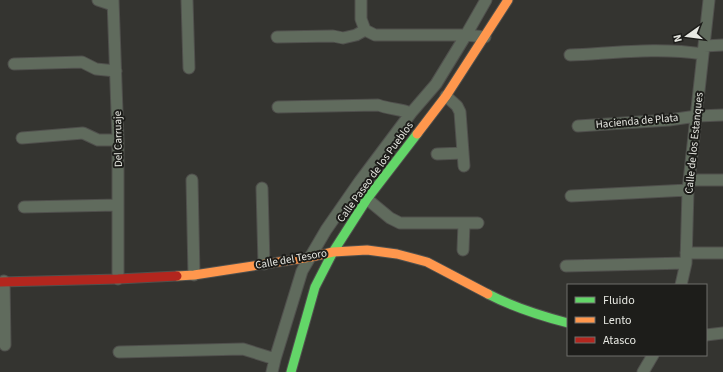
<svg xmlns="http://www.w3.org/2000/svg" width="723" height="372" font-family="'Source Sans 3',sans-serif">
<rect width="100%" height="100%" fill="#343430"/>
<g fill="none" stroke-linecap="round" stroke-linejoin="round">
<g stroke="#50504d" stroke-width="13">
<path id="street" d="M98,0L113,5
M113,0L118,140V279
M187,0L189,68
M361,0V19L365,30L375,35H466L485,37
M277,37L333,36L343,38L356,35L365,30
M704,46L723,45
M570,55C614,53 659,47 703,54
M14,64L82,62L96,69L116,71
M446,96L457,106L460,112L464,166
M278,107L378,105C389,109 400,109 411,113
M578,126L669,120L697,116L723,115
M22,138L83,133L98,140H118
M437,154L463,153
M192,180L194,275
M690,180H723
M262,188L264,264
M571,196L688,190
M367,199L390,218L400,223H478
M24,207L118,205
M463,250L464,223
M686,253H723
M566,266L686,263
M4,281L5,345
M681,285L686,263L688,190L709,0
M706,335L723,333
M119,352L243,349L275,359
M272,372L275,359L302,271L326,230L360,181L411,113L436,84L466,35L486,0
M643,372L653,355"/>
</g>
<g stroke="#50504d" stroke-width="11">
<path id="fast" d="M488,294C513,307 541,316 568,323
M291,372L315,287L333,252L367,199L417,134"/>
</g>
<g stroke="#50504d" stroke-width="11">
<path id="slow" d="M417,134L446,96L508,0
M177,276L194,275L311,257L333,252L367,250L397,254L427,262L488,294"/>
</g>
<g stroke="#50504d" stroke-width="11">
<path id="jam" d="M0,282L118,279L177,276"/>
</g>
<use href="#street" stroke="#606b5d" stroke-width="11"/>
<use href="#fast" stroke="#63d668" stroke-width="9"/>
<use href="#slow" stroke="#ff974d" stroke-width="9"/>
<use href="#jam" stroke="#b3261e" stroke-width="9"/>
</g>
<g text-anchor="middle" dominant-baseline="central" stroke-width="4" stroke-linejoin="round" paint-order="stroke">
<g font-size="11" fill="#e7e8e2" stroke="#1d1d1a">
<text transform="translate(637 121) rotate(-5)">Hacienda de Plata</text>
<text transform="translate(118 139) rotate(-91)">Del Carruaje</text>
<text transform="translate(694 143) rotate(-84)">Calle de los Estanques</text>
<text transform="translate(375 172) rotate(-54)">Calle Paseo de los Pueblos</text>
<text transform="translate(291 259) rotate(-10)">Calle del Tesoro</text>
</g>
</g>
<rect x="567" y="284" width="140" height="72" fill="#1d1d1a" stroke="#6e6e6a"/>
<rect x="575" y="297" width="20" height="6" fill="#63d668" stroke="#6e6e6a"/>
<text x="603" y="304" font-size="12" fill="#e7e8e2">Fluido</text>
<rect x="575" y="317" width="20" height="6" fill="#ff974d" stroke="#6e6e6a"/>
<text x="603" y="324" font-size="12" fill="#e7e8e2">Lento</text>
<rect x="575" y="337" width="20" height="6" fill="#b3261e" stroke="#6e6e6a"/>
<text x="603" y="344" font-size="12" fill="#e7e8e2">Atasco</text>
<g transform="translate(687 36) rotate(256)" stroke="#1d1d1a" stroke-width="3" paint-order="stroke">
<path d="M0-3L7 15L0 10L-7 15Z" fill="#e7e8e2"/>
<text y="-6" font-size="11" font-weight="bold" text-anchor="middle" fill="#e7e8e2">N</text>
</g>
</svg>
